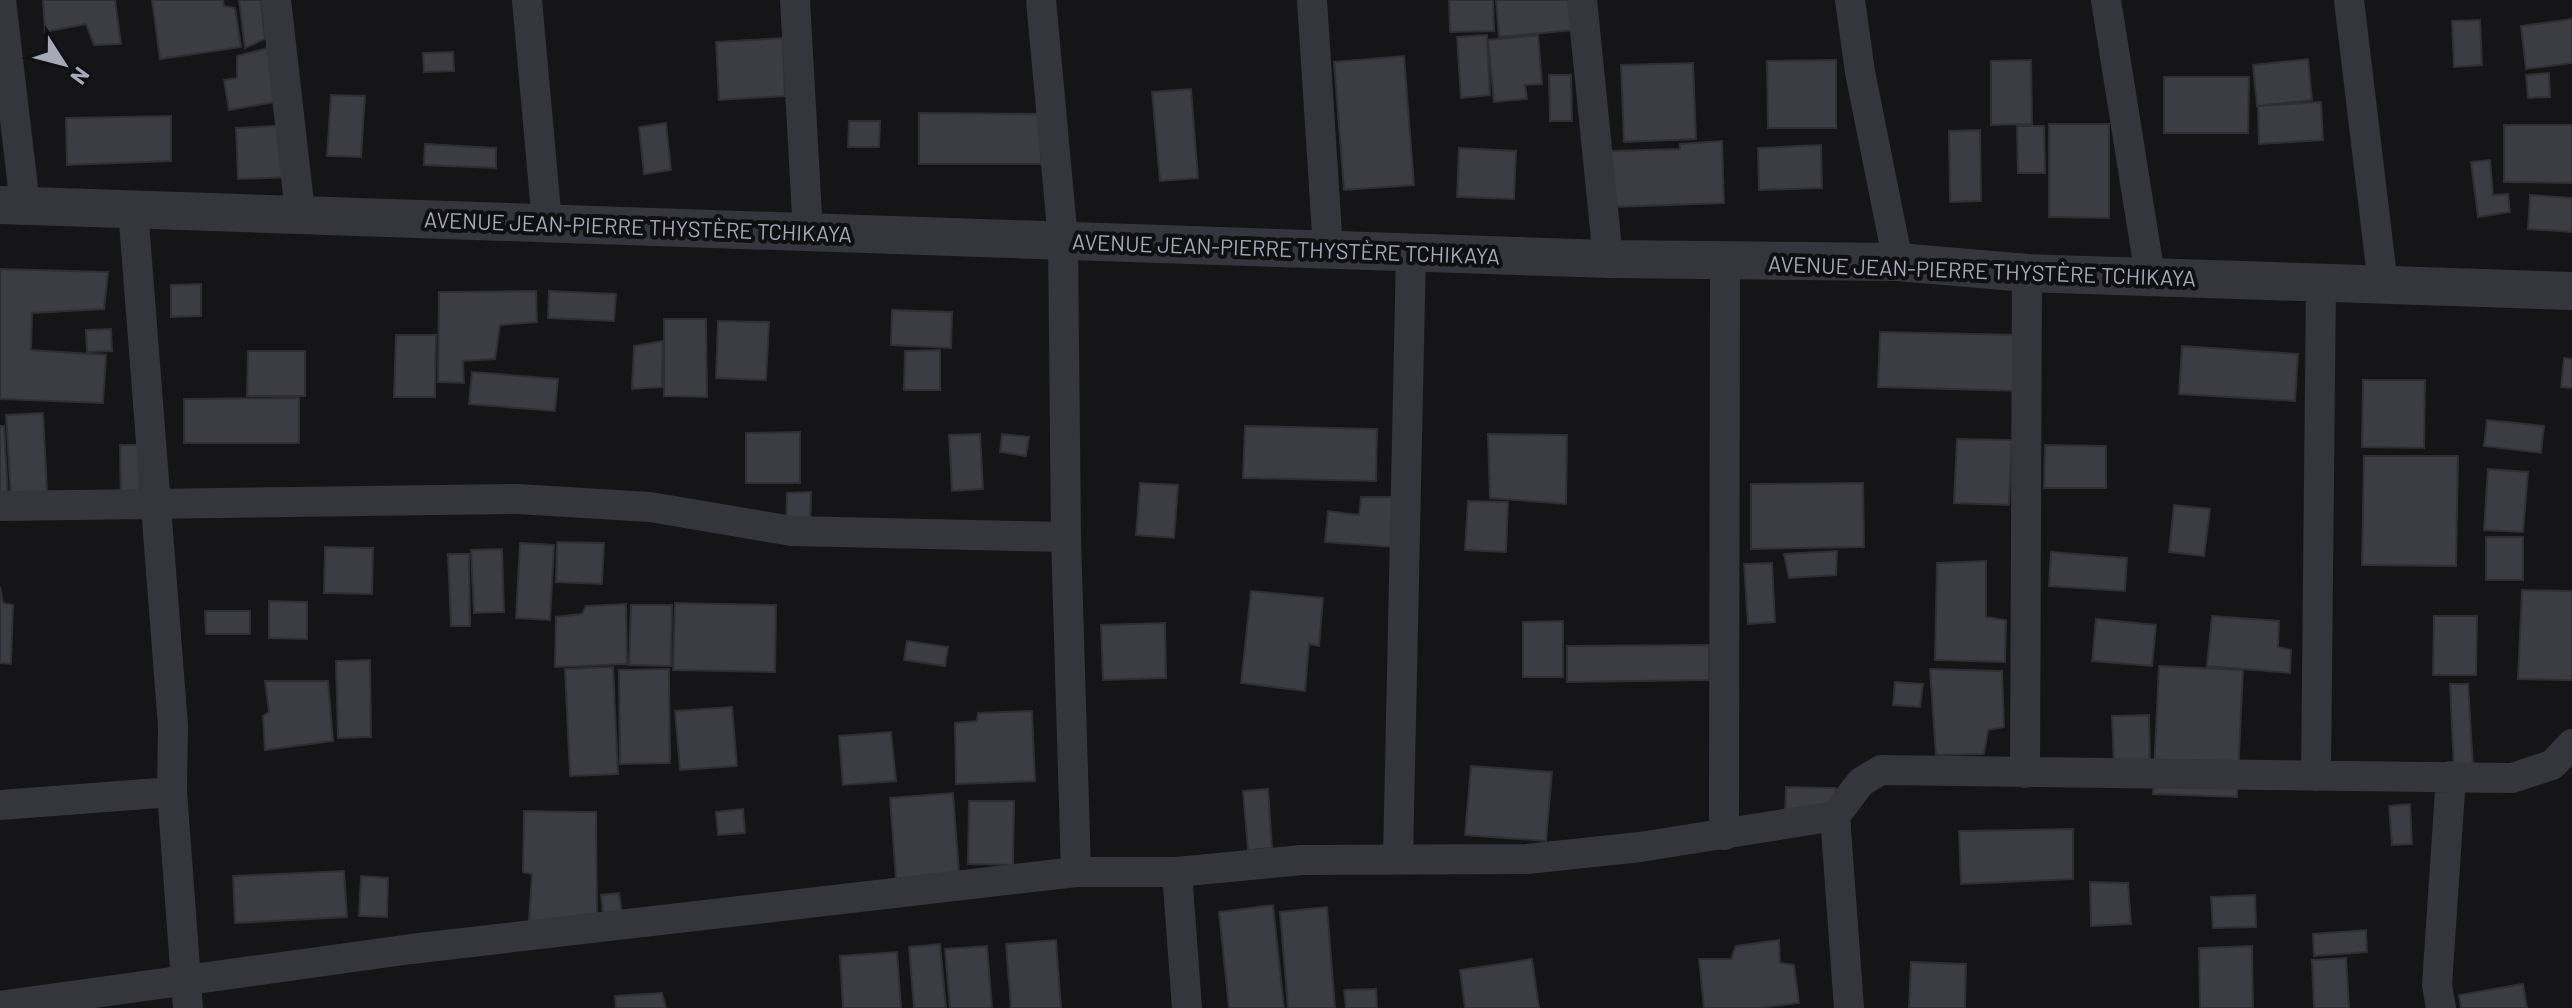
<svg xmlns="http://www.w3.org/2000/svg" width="2572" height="1008" font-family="Barlow,sans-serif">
<rect width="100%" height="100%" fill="#151517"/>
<path fill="#3c3d42" stroke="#2f2f33" stroke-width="2" d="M43,0H115L121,44L94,45L86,24L45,32Z
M152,0H223L224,6L235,8L241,47L160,59Z
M239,0H261L265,39L245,48Z
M1449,0H1493L1494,31L1450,32Z
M1496,0H1572L1574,30L1499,37Z
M2572,19V63L2526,69L2521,26Z
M2480,20L2482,65L2454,67L2452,21Z
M1487,35L1490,95L1461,98L1457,37Z
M1538,35L1542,84L1525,85L1527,99L1494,102L1488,40Z
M783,38L785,96L719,100L716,42Z
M272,47L281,101L229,110L224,80L237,78V56Z
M453,52L454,71L424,72L423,53Z
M1404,56L1414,185L1344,190L1334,62Z
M2308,59L2312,100L2257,106L2253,65Z
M1836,60V128H1768L1767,61Z
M2031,60L2032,124L1991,125V61Z
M1693,63L1696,139L1624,142L1621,65Z
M2549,73L2550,97L2528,98L2526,75Z
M1549,75H1571L1572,121H1550Z
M2164,77H2249L2248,133H2164Z
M1191,89L1198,178L1160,181L1152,92Z
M331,95L365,96L361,157L327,156Z
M2321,102L2323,140L2259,144L2258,106Z
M919,113L1041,114V164H919Z
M171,116V161L67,165L66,118Z
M849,121H880L879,147H848Z
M666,123L671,170L644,174L639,127Z
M2049,124H2109V218L2049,217Z
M291,125L292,177L238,179L236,128Z
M2504,125H2572V183L2504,182Z
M2017,126H2044L2045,173H2018Z
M1980,130L1981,201L1950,202L1949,131Z
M1722,141L1724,203L1613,207L1610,151L1680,149V144Z
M425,144L496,148V168L424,165Z
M1821,145L1822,188L1759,190L1758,148Z
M1459,148L1516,151L1514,199L1457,197Z
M2490,160L2493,195L2508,194L2510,212L2478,217L2471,162Z
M2530,195L2572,198V232L2528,229Z
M0,269L108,272L104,309L32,313L31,350L106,355L103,403L0,399Z
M201,284V316L171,317V285Z
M536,291L537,322L500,325L495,359L463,361L464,383L438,382L439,292Z
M549,291L616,294L614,321L548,318Z
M892,310L952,312L951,348L891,345Z
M664,319H706L707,397L664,396Z
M718,321L769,322L766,380L716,378Z
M111,329L112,351L87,352L86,330Z
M1880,332L2022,335L2020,391L1878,387Z
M396,335H436L435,397H394Z
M663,341L662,387L632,389L634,346Z
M2182,346L2298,354L2295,401L2179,394Z
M940,350V390H904L905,351Z
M248,351H305V396H247Z
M2564,358L2572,359V388L2561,387Z
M472,372L558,379L555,411L469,404Z
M2363,380H2425L2424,448L2362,447Z
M299,398V443H184V399Z
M43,413L48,511L12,513L6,415Z
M2487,420L2544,426L2541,453L2484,446Z
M0,426H4L9,514H0Z
M1245,426L1377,429L1376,481L1243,478Z
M800,432V483H746V433Z
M980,434L983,489L952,491L949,435Z
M1002,434L1029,437L1026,456L1000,452Z
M1488,434L1567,435L1566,504L1490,498Z
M1957,439L2012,440L2009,505L1954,503Z
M120,445H139L140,508H121Z
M2045,445L2106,446V488H2044Z
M2364,456H2458L2456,566L2362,565Z
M2488,469L2528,472L2523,532L2484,530Z
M1140,483L1178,485L1174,538L1136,535Z
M1863,483L1864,547L1751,549V484Z
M811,492L810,536L786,535L787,493Z
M1361,497H1397L1393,547L1325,542L1328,511L1359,515Z
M1468,501L1508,502L1506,552L1465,550Z
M2174,505L2210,509L2204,556L2169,552Z
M2486,537H2523V580H2486Z
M557,542L604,543L602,584L556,582Z
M520,543L554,545L550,620L516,618Z
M325,547L373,548L372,594L324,593Z
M502,549L504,612L474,613L471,550Z
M1837,551L1836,575L1789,578L1784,554Z
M2051,552L2127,558L2125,591L2049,586Z
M448,554H469L470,626H451Z
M1986,561V617L2006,620L2005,662L1935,660L1937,563Z
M1772,563L1775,622L1748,624L1744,564Z
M0,587L3,603L13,605L11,664L0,663Z
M2522,590L2572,591V680L2518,679Z
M1251,591L1323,598L1319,646L1309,644L1305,691L1241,683Z
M269,601L307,602V639L269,638Z
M675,603L776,605L775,672L673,670Z
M626,604L627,664L555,667L556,617L582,614L586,606Z
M631,605H672L671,666L629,665Z
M205,611H250V634H206Z
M2212,616L2279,621L2278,647L2291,650L2290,673L2207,666Z
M2434,616H2477L2476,675H2433Z
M2096,619L2156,625L2152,666L2092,661Z
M1563,621V677H1523V622Z
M1165,623L1166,678L1103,680L1101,625Z
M907,641L948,647L945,666L904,660Z
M1709,645V680L1567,682V646Z
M370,660L371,737L338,738L336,661Z
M2159,666L2243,670L2237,797L2153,794Z
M613,667L618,774L570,776L565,669Z
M669,669L670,763L620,764L619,670Z
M1930,669L2002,671L2004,727L1988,730L1984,754L1936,755Z
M265,681H328L333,741L265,750L263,716L269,712Z
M1895,682L1923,684L1920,707L1893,705Z
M2450,684H2468L2473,767L2454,769Z
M732,707L737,766L680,770L675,711Z
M1032,711L1035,781L956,784L955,723L977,721L978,713Z
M2149,715L2150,764L2114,765L2112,716Z
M891,732L896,781L843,785L839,736Z
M1471,766L1552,772L1546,841L1465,835Z
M1786,787L1836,788L1835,816L1785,814Z
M1268,789L1272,848L1248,850L1243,791Z
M953,793L959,874L896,879L890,798Z
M969,801H1014L1013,865L968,864Z
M2410,804L2412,844L2392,845L2389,806Z
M743,809L745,833L718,835L716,812Z
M524,811L596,812L597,921H529L532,874L523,872Z
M2073,829V879L1961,884L1959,831Z
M344,871L347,917L235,923L233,876Z
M361,876L388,878L387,917L359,916Z
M2090,882L2128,883L2131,924L2091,926Z
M619,893L623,921L604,923L601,895Z
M2255,895L2256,927L2213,928L2211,897Z
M1273,905L1284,1008H1229L1219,912Z
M1327,907L1335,1008H1288L1280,912Z
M2366,930L2367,952L2314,956L2313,934Z
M1056,940L1061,1008H1011L1006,944Z
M1779,940L1780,963L1794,965L1799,1003L1760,1008H1704L1699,959H1731L1736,946Z
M940,944L946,1008H914L909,947Z
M987,946L992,1008H950L945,949Z
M2252,946L2253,1008H2200L2199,948Z
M897,952L901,1008H843L840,956Z
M2346,958L2349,1008H2314L2312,960Z
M1532,959L1539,1008H1465L1460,970Z
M1911,962L1966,964L1965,1008H1909Z
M2523,984L2527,1008H2461L2459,995Z
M1376,989L1377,1008H1346L1344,990Z
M662,993L666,1008H616L615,996Z"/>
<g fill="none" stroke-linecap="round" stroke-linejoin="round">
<path stroke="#35363c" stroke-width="30" d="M1,0L25,205
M276,0L300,212
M527,0L547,223
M795,0L808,233
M1041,0L1063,240L1066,537L1076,872
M1312,0L1328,249
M1582,0L1608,259
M1850,0L1860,72L1898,262
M2106,0L2150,276
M2349,0L2383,285
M133,209L173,726L172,792L188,1008
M0,506L517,499L650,507L792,531L1066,537
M2025,773L2027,273
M2316,776L2321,282
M0,805L172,792
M1835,816L1849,1008
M1724,835L1725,261
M1398,859L1411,252
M1177,872L1187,1008
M0,1006L411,949L1076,872H1177L1302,860L1527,859L1640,847L1835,816L1861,782L1881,770L2512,778L2552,765L2572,744
M2441,1008L2437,985L2451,776"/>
<path stroke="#35363c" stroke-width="38" d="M0,205L1608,259L1898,262L2027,273L2572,291"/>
</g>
<g text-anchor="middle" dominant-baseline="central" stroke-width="8" stroke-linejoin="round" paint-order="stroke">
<g font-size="22" fill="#a6a9b8" stroke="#101012">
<text transform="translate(638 226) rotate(2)">AVENUE JEAN-PIERRE THYSTÈRE TCHIKAYA</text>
<text transform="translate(1286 248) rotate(2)">AVENUE JEAN-PIERRE THYSTÈRE TCHIKAYA</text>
<text transform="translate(1982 270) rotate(2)">AVENUE JEAN-PIERRE THYSTÈRE TCHIKAYA</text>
</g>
</g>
<g transform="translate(64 64) rotate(126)" stroke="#101012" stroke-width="6" paint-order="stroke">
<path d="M0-6L14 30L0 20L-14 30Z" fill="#a6a9b8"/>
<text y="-12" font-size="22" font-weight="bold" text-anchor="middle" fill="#a6a9b8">N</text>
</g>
</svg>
